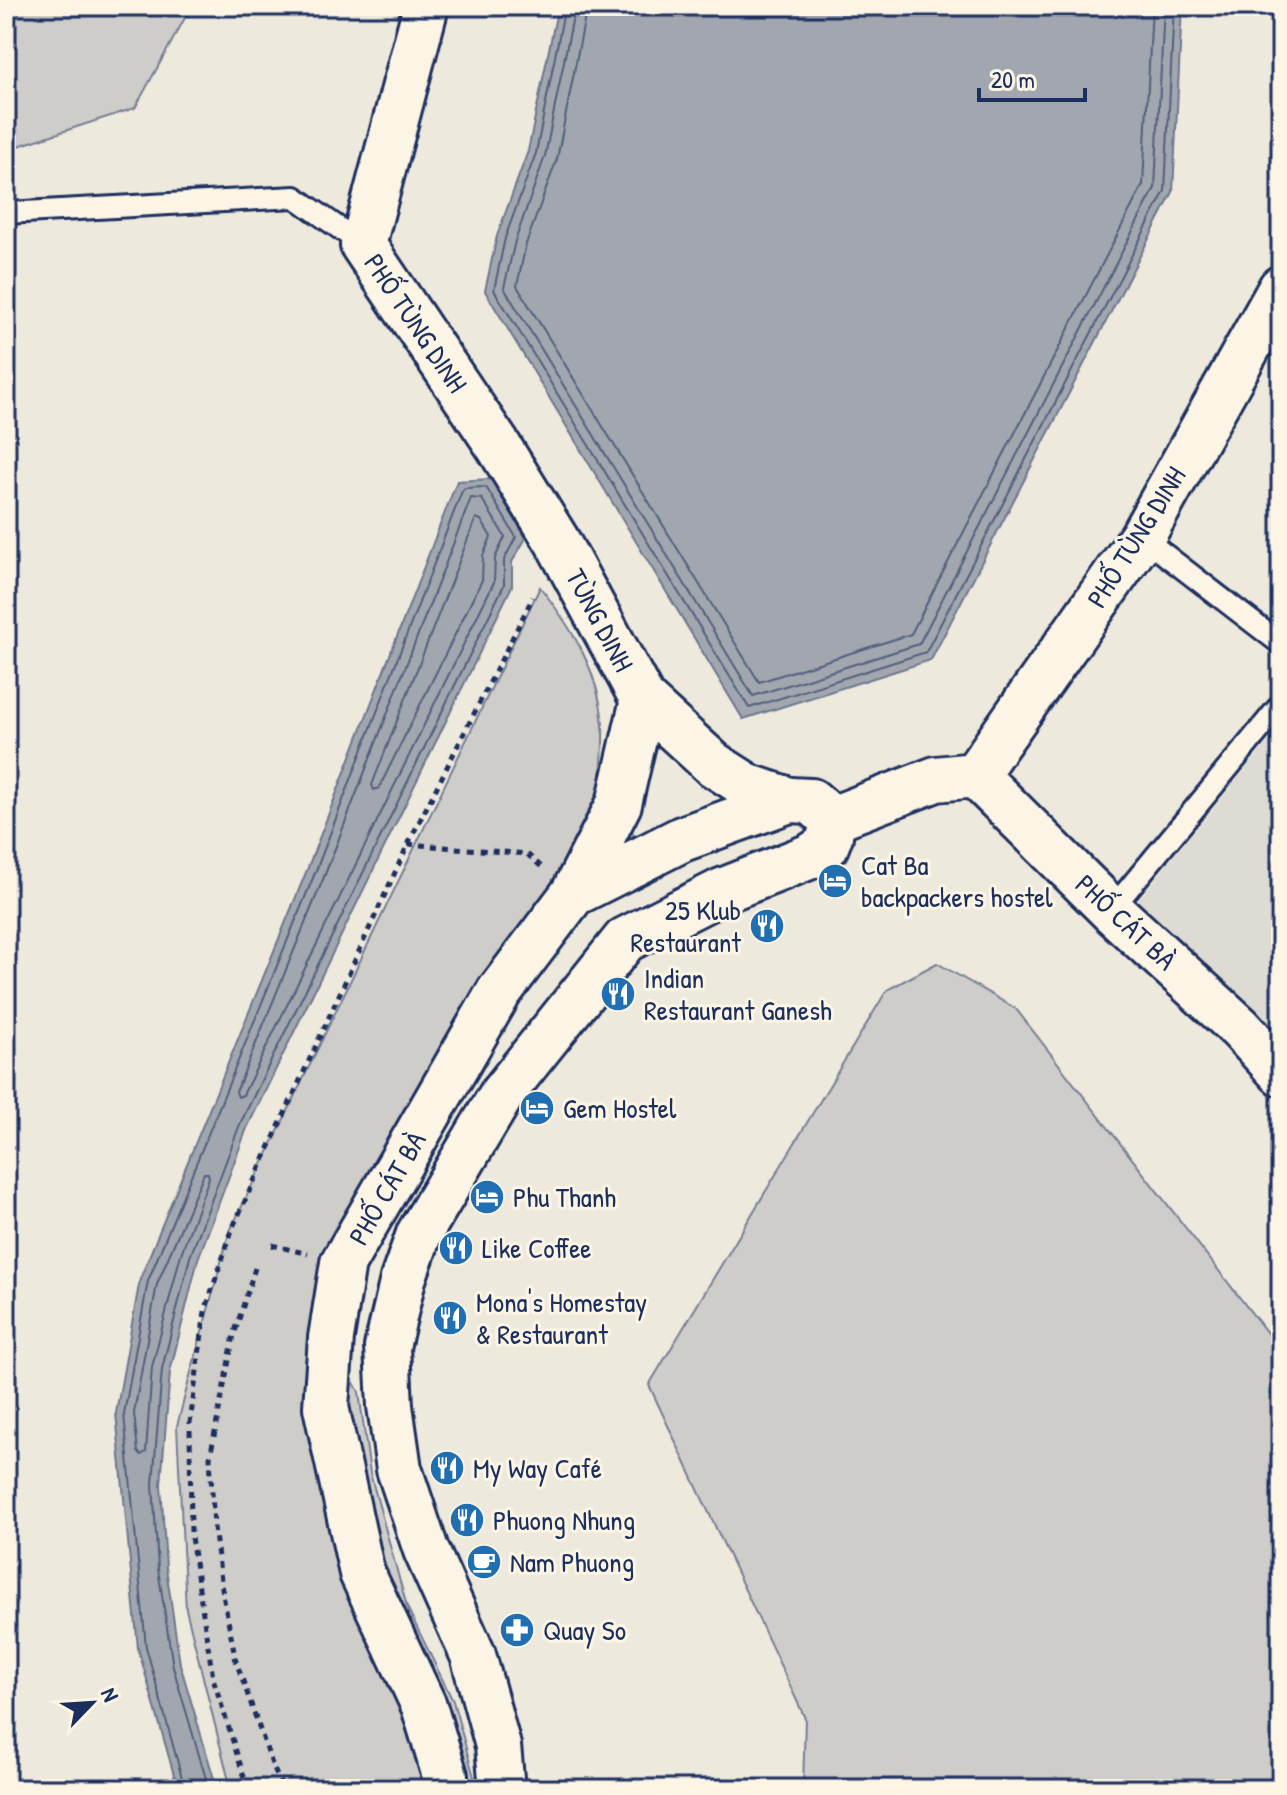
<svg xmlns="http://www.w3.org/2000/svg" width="1287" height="1795" font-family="'Patrick Hand',sans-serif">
<rect width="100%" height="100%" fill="#eee9dd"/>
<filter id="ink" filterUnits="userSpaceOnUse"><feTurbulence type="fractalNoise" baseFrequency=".0125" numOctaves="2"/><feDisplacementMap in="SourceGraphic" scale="16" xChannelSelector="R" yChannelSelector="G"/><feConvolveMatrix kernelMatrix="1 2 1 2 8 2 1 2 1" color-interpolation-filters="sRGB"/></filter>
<g filter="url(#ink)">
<path fill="#dedbd4" d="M1281,726V1047L1136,902Z"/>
<path fill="#cfcdca" stroke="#757e94" stroke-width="2" d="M6,6H190L186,16L135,108L6,150Z
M540,587C572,628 599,671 603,725C604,747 601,770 600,792L634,834L394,1187L368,1248L312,1304L359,1392L370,1473L407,1607L453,1701L475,1781V1789H231L186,1609L177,1426L190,1376L229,1233Z
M937,963L1016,1009L1281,1351V1789H803L805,1718L649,1385L887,990Z"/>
<path fill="#a2a7af" stroke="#6c778f" stroke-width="2" d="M558,6H1182L1173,192L931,660L743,719L485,291L497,236L528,151Z
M491,479L526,538L512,562V586L247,1128L198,1259L170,1372L161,1484L166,1568L180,1664L217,1789H178L138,1648L116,1413L140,1279L307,870L457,481Z"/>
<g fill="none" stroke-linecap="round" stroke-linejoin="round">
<path stroke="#515f7e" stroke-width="2" d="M565,6L536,153L505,238L494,290L749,708L926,652L1165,191L1174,6
M575,6L545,156L515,241L504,288L753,696L919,644L1155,188L1164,6
M587,6L557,159L526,244L517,286L759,682L911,634L1143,185L1152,6
M471,498L482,499L505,537L495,558L494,582L243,1095L238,1097L236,1092L324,877Z
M476,518L481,520L491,537L483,556L482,580L379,788L374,790L372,785Z
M204,1173H208L209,1178L181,1254L152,1367L146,1452L141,1455L138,1452L134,1413L157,1284Z
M185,1789L146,1647L124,1414L148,1281L315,873L462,491L465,488L486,487L516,537L504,560V585L240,1124L190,1257L162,1369L153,1484L158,1569L173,1667L209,1789"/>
<g stroke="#1b2f5e" stroke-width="26">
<path id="service" d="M6,213L295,197L363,245
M1142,537L1281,644
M1111,910L1281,704"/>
</g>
<g stroke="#1b2f5e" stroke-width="50">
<path id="tertiary" d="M426,6L363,245L499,447L557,541L643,700L713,764L749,787L789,800
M573,894L619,804L643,700"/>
</g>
<g stroke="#1b2f5e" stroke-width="50">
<path id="secondary" d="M975,775L1142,537L1281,288
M832,819L936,779L975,775L1111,910L1240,1028L1281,1073
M446,1789L445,1776L424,1706L362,1573L326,1407L331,1338L343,1263L499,992L573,894L682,839L789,800L811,801L832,819L830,836L826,846L811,856L722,891L625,940L502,1094L419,1234L403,1279L387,1347L390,1406L399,1469L426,1550L473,1655L498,1746L502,1789"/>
</g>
<path stroke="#1b2f5e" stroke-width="5" stroke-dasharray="6 6" stroke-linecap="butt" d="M408,844L527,854L544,869
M272,1245L308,1254
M255,1268L234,1335L210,1457L214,1527L223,1595L236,1661L273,1767L283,1789
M248,1789L213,1678L191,1537L190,1423L205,1311L233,1227L408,844L533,597"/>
<use href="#service" stroke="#fcf5e5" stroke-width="20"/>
<use href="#tertiary" stroke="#fcf5e5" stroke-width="44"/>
<use href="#secondary" stroke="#fcf5e5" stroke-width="44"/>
</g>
</g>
<defs>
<g id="hotel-disc" transform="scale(1.8)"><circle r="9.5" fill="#1f6fb2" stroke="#fcf5e5"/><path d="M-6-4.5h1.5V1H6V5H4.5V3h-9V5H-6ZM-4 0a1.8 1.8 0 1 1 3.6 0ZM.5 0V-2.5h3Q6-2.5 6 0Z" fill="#fff"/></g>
<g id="restaurant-disc" transform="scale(1.8)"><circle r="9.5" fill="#1f6fb2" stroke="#fcf5e5"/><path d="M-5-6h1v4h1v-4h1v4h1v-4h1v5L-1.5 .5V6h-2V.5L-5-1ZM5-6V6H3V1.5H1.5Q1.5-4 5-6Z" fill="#fff"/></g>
<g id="cafe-disc" transform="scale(1.8)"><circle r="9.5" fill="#1f6fb2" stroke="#fcf5e5"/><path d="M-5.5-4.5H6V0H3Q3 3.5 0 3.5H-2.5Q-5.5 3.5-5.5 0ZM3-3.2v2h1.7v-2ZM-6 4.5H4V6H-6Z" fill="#fff"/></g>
<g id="pharmacy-disc" transform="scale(1.8)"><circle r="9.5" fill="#1f6fb2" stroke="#fcf5e5"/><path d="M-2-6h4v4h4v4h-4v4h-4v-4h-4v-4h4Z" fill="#fff"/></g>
</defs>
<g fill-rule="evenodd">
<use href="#hotel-disc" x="835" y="881"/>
<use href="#restaurant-disc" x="767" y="926"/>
<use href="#restaurant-disc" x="618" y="994"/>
<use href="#hotel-disc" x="537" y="1108"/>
<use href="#hotel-disc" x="487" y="1197"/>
<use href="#restaurant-disc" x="456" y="1248"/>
<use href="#restaurant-disc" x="450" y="1318"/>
<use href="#restaurant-disc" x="447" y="1468"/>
<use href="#restaurant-disc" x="467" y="1520"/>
<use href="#cafe-disc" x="484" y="1562"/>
<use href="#pharmacy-disc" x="517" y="1630"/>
</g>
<g text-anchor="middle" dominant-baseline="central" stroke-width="6" stroke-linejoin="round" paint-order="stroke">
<g font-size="28" fill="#1b2f5e" stroke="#fcf5e5">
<text transform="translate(416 323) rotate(56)">PHỐ TÙNG DINH</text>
<text transform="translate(1136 537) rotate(-58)">PHỐ TÙNG DINH</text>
<text transform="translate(600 620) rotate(62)">TÙNG DINH</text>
<text transform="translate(1126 922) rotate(43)">PHỐ CÁT BÀ</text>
<text transform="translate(387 1188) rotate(-60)">PHỐ CÁT BÀ</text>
</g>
<g font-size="28" fill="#1b2f5e" stroke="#fcf5e5" text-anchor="start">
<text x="861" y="865">Cat Ba<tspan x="861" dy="32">backpackers hostel</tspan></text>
<text x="741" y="910" text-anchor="end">25 Klub<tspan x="741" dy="32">Restaurant</tspan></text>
<text x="644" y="978">Indian<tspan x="644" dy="32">Restaurant Ganesh</tspan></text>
<text x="563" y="1108">Gem Hostel</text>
<text x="513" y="1197">Phu Thanh</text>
<text x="482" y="1248">Like Coffee</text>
<text x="476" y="1302">Mona's Homestay<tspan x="476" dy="32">&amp; Restaurant</tspan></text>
<text x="473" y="1468">My Way Café</text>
<text x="493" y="1520">Phuong Nhung</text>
<text x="510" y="1562">Nam Phuong</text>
<text x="543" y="1630">Quay So</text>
</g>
</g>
<rect width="1287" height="1795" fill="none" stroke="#fcf5e5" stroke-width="32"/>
<rect x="16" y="16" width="1255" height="1763" fill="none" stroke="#1b2f5e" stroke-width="3" filter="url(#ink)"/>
<g transform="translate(92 1703) rotate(65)" stroke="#fcf5e5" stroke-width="6" paint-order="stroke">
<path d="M0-6L14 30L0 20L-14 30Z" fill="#1b2f5e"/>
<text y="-12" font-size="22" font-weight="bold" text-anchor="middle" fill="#1b2f5e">N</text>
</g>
<path d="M979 88v12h106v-12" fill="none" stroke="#1b2f5e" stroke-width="4"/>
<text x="991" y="88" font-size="24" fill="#1b2f5e" stroke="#fcf5e5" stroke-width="6" paint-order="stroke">20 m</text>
</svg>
